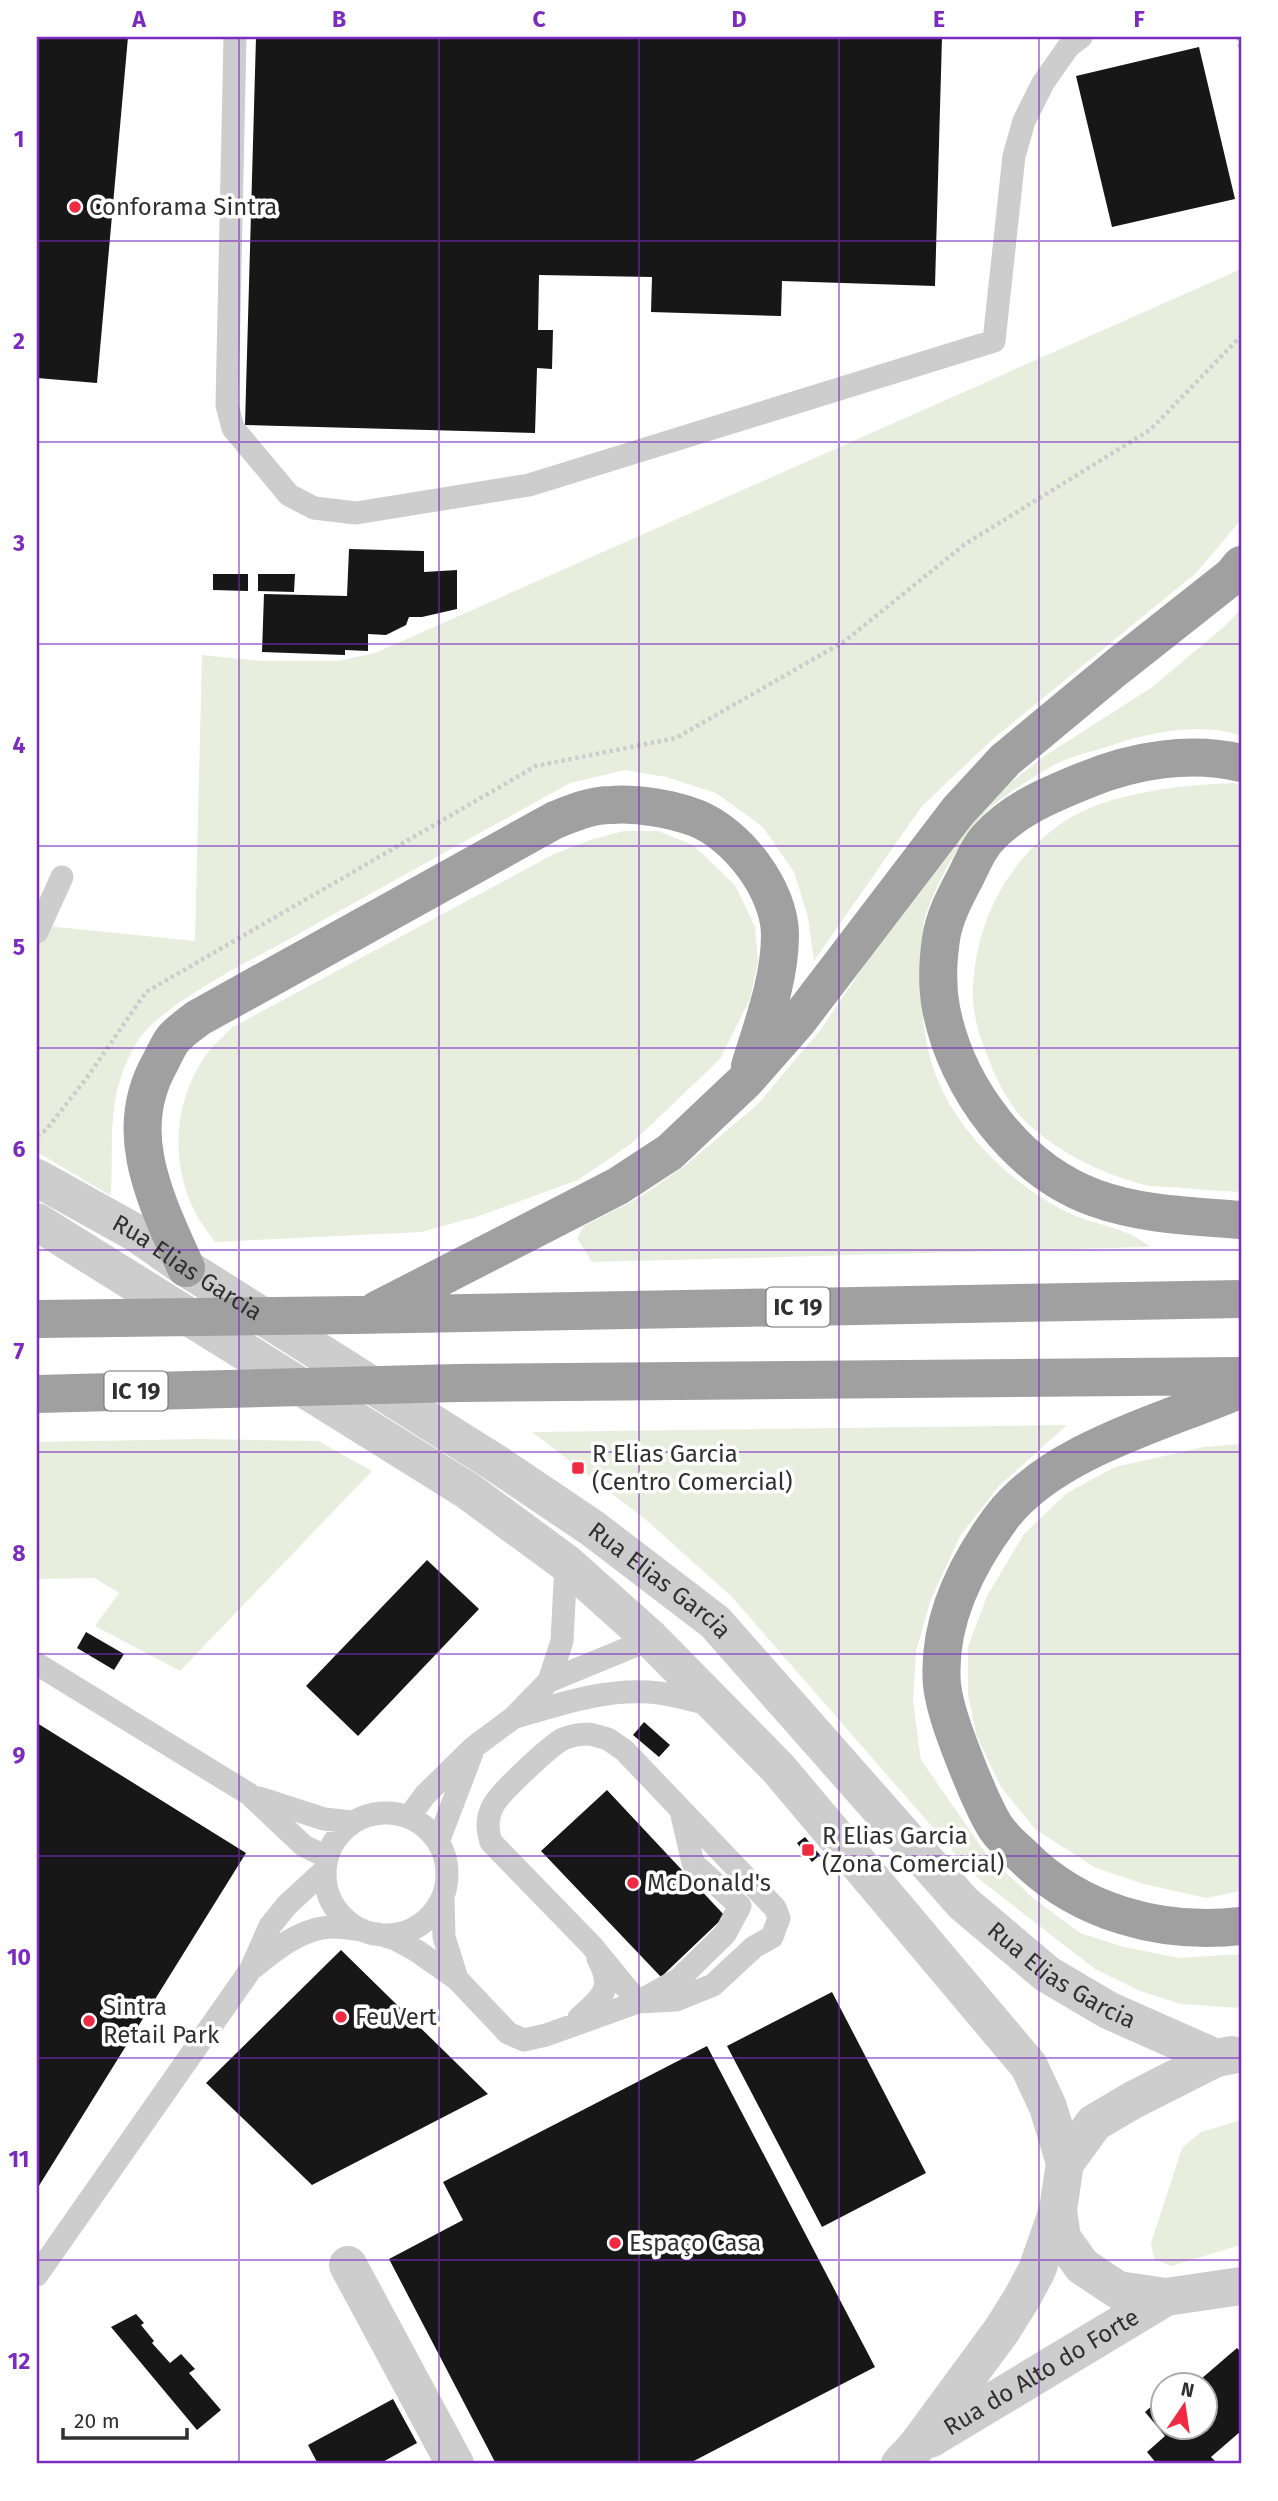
<svg xmlns="http://www.w3.org/2000/svg" width="1278" height="2501" font-family="'Fira Sans',sans-serif">
<rect width="100%" height="100%" fill="#fff"/>
<path fill="#e7eedd" d="M1241,269V520L1196,573L993,739L922,806L814,961L808,917L794,872L763,827L716,793L666,777L625,770L570,783C480,833 390,883 300,933C258,957 161,1003 137,1042C105,1096 114,1136 111,1196L37,1152V925L195,941L202,655L261,661H337L375,653Z
M1241,609V736C1198,721 1148,733 1106,747C1090,752 1072,756 1056,764C1042,771 1002,797 990,808C965,831 932,889 924,922C922,930 923,939 922,948C920,993 921,1042 939,1083C963,1138 1015,1186 1067,1212C1095,1226 1126,1226 1150,1247L592,1262L577,1238L584,1226L642,1196L687,1164L758,1104L821,1029L895,920L984,803L1046,755L1151,688L1226,625Z
M1234,783L1241,785V1192C1218,1191 1195,1189 1172,1187C1162,1187 1151,1187 1141,1184C1100,1173 1056,1151 1025,1121C1010,1106 998,1083 990,1063C982,1043 973,1018 973,996C973,926 1006,860 1065,821C1110,792 1182,785 1234,783Z
M624,831H658L693,845L735,885L755,927L758,961L750,999L720,1059L632,1143L578,1180L476,1217L421,1232L215,1242C208,1232 199,1221 194,1210C170,1160 174,1102 205,1056C212,1046 223,1037 231,1028L552,855L590,840Z
M1067,1425L999,1486L960,1536L931,1599L916,1651L913,1701L921,1760L987,1855L1033,1898L1080,1933L1124,1947L1179,1958L1241,1954V2008L1181,2004L1140,1991L1095,1969L974,1875L732,1597L645,1519L532,1432Z
M199,1439L318,1441L372,1471L180,1671L95,1626L119,1593L95,1578L37,1579V1442Z
M1241,1444V1891L1206,1898L1144,1884L1096,1868L1036,1830L1001,1787L977,1737L968,1695V1647L987,1596L1024,1534L1067,1493L1115,1467L1204,1447Z
M1241,2120V2245L1171,2266L1154,2259L1151,2243L1182,2148L1201,2132Z"/>
<path fill="#171717" d="M37,37H128L97,383L37,378Z
M256,37H942L935,286L782,281L781,316L651,312L652,277L539,275L538,330H553L552,369L537,368L535,433L245,425Z
M1199,47L1235,199L1112,227L1076,76Z
M349,549L424,551V572L457,570V609L422,617H409L406,625L386,635L368,634V651L345,650V655L262,652L264,594L347,596Z
M213,574H248V591L213,590Z
M258,574H295L294,592L258,591Z
M427,1560L479,1609L358,1736L306,1686Z
M86,1632L124,1654L114,1670L77,1648Z
M644,1722L670,1745L659,1757L633,1735Z
M37,1723L246,1853L37,2189Z
M607,1790L725,1916L661,1977L541,1851Z
M805,1837L820,1855L812,1862L797,1843Z
M341,1950L488,2094L312,2185L206,2083Z
M832,1992L926,2173L822,2227L727,2046Z
M707,2046L875,2367L688,2464H496L389,2259L463,2220L443,2182Z
M136,2314L144,2323L141,2325L154,2341L152,2343L170,2363L181,2354L195,2369L189,2373L221,2410L197,2430L111,2327Z
M1237,2348L1241,2352V2431L1211,2457L1218,2464H1157L1147,2452L1165,2436L1145,2412L1162,2397V2428L1205,2427V2385H1194Z
M393,2399L417,2443L379,2464H318L308,2445Z"/>
<g fill="none" stroke-linecap="round" stroke-linejoin="round">
<path stroke="#cdcdcd" stroke-width="4.5" stroke-dasharray="3.5 3.5" stroke-linecap="butt" d="M1238,37L1241,51
M37,1136L46,1130L86,1079L146,992L536,766L676,738L845,641L965,544L1150,430L1241,336"/>
<path stroke="#cdcdcd" stroke-width="23" d="M235,37L227,405L233,428L289,495L314,508L356,513L529,485L994,341L1014,156L1024,121L1043,83L1069,46L1081,37
M37,932L62,877
M37,1664L249,1794L304,1846L327,1857
M549,1681L562,1641L566,1563
M516,1717C563,1703 610,1687 659,1693C677,1695 694,1701 712,1705
M590,1734L608,1739L624,1750L775,1908L779,1918L772,1937L754,1947L713,1985L676,2000L638,2002L592,1946L491,1842C487,1830 487,1817 493,1806C498,1794 552,1744 563,1739C572,1735 581,1734 590,1734Z
M259,1798L324,1819L352,1822
M325 1874a61 61 0 1 1 122 0a61 61 0 1 1-122 0Z
M409,1817L425,1795L474,1747L513,1718L549,1681L651,1639
M438,1842L472,1753
M443,1896L444,1937L457,1979
M378,1934L395,1939L417,1951L457,1979L508,2033L524,2040L546,2035L638,2002L679,1979L725,1934L740,1906L693,1863L681,1811
M254,1967C276,1949 303,1927 333,1927C343,1927 353,1929 362,1930
M579,2018C601,1998 615,1989 598,1959
M37,2275L251,1969L270,1926L287,1905L325,1870"/>
<g stroke="#cdcdcd" stroke-width="38">
<path d="M348,2265L455,2464"/>
<path id="s1" d="M930,2439L1166,2297"/>
<path d="M900,2464L916,2447L1002,2330L1022,2298L1037,2270L1058,2210"/>
</g>
<g stroke="#cdcdcd" stroke-width="38">
<path id="s2" d="M37,1178L136,1233L186,1268L494,1462L592,1528L715,1622L963,1903L1047,1974L1108,2010L1216,2058"/>
<path d="M37,1222L468,1491L566,1563L651,1639L778,1768L1029,2066L1048,2107L1065,2163"/>
<path d="M1232,2055L1216,2058L1133,2100L1094,2123L1065,2163L1058,2210L1062,2238L1082,2266L1118,2290L1166,2297L1241,2286"/>
</g>
<path stroke="#a0a0a0" stroke-width="38" d="M1241,763C1190,751 1134,760 1086,780C1049,795 1014,809 987,839C978,849 972,864 966,876C956,895 944,917 941,939C938,960 937,987 941,1008C956,1088 1018,1170 1095,1198C1142,1215 1192,1216 1241,1220
M186,1268C157,1202 120,1133 160,1063C164,1055 168,1046 173,1039C180,1031 190,1024 198,1018L555,820C573,813 591,805 611,805C638,803 672,809 696,818C737,834 780,890 780,935C780,979 763,1024 750,1066
M377,1310L618,1186L670,1152L745,1081L797,1022L958,811L1005,760L1117,667L1232,576L1241,565
M37,1319L354,1315L1241,1299
M1241,1389C1165,1422 1052,1450 1001,1518C966,1565 937,1624 942,1685C945,1711 959,1746 969,1771C977,1790 985,1811 996,1828C1003,1838 1013,1847 1022,1855C1079,1913 1162,1935 1241,1926
M37,1394L458,1383L1241,1376"/>
</g>
<path fill="none" stroke="#7b2cbf" stroke-width="2" stroke-opacity="0.55" d="M239,37V2464M439,37V2464M639,37V2464M839,37V2464M1039,37V2464M37,241H1241M37,442H1241M37,644H1241M37,846H1241M37,1048H1241M37,1250H1241M37,1452H1241M37,1654H1241M37,1856H1241M37,2058H1241M37,2260H1241"/>
<g fill="#ef2a42" stroke="#fff" stroke-width="2.5">
<circle cx="75" cy="207" r="7"/>
<rect x="571" y="1461" width="14" height="14" rx="3.5"/>
<rect x="801" y="1843" width="14" height="14" rx="3.5"/>
<circle cx="633" cy="1883" r="7"/>
<circle cx="341" cy="2017" r="7"/>
<circle cx="89" cy="2021" r="7"/>
<circle cx="615" cy="2243" r="7"/>
</g>
<g text-anchor="middle" dominant-baseline="central" stroke-width="7" stroke-linejoin="round" paint-order="stroke">
<g fill="#fff" stroke="#6e6e6e" stroke-width="2">
<rect x="766.5" y="1287.5" width="63" height="39" rx="5"/>
<rect x="104.5" y="1371.5" width="63" height="39" rx="5"/>
</g>
<g font-size="23" font-weight="bold" fill="#303030">
<text x="798" y="1307">IC 19</text>
<text x="136" y="1391">IC 19</text>
</g>
<g font-size="24" fill="#303030" stroke="#fff" text-anchor="start">
<text x="89" y="207">Conforama Sintra</text>
<text x="592" y="1454">R Elias Garcia<tspan x="592" dy="28">(Centro Comercial)</tspan></text>
<text x="822" y="1836">R Elias Garcia<tspan x="822" dy="28">(Zona Comercial)</tspan></text>
<text x="647" y="1883">McDonald's</text>
<text x="103" y="2007">Sintra<tspan x="103" dy="28">Retail Park</tspan></text>
<text x="355" y="2017">FeuVert</text>
<text x="629" y="2243">Espaço Casa</text>
</g>
<g font-size="24" fill="#303030" stroke="#fff">
<text stroke="none"><textPath href="#s2" startOffset="175">Rua Elias Garcia</textPath></text>
<text stroke="none"><textPath href="#s2" startOffset="742">Rua Elias Garcia</textPath></text>
<text stroke="none"><textPath href="#s2" startOffset="1309">Rua Elias Garcia</textPath></text>
<text stroke="none"><textPath href="#s1" startOffset="130">Rua do Alto do Forte</textPath></text>
</g>
</g>
<rect width="1278" height="2501" fill="none" stroke="#ffffff" stroke-width="77"/>
<g transform="translate(1184 2406) rotate(13)"><circle r="33" fill="#ffffff" stroke="#acacac" stroke-width="2"/>
<path d="M0-5L12 26L0 18L-12 26Z" fill="#ef2a42"/>
<text y="-10" font-size="19" font-weight="bold" text-anchor="middle" fill="#303030">N</text>
</g>
<path d="M63 2428v10h124v-10" fill="none" stroke="#303030" stroke-width="3.5"/>
<text x="74" y="2428" font-size="21" fill="#303030" stroke="#ffffff" stroke-width="5" paint-order="stroke">20 m</text>
<rect x="38" y="38" width="1202" height="2424" fill="none" stroke="#7b2cbf" stroke-width="2.5"/>
<g font-size="23" text-anchor="middle" font-weight="bold" fill="#7b2cbf">
<text x="139" y="27">A</text>
<text x="339" y="27">B</text>
<text x="539" y="27">C</text>
<text x="739" y="27">D</text>
<text x="939" y="27">E</text>
<text x="1139" y="27">F</text>
<text x="19" y="147">1</text>
<text x="19" y="349">2</text>
<text x="19" y="551">3</text>
<text x="19" y="753">4</text>
<text x="19" y="955">5</text>
<text x="19" y="1157">6</text>
<text x="19" y="1359">7</text>
<text x="19" y="1561">8</text>
<text x="19" y="1763">9</text>
<text x="19" y="1965">10</text>
<text x="19" y="2167">11</text>
<text x="19" y="2369">12</text>
</g>
</svg>
